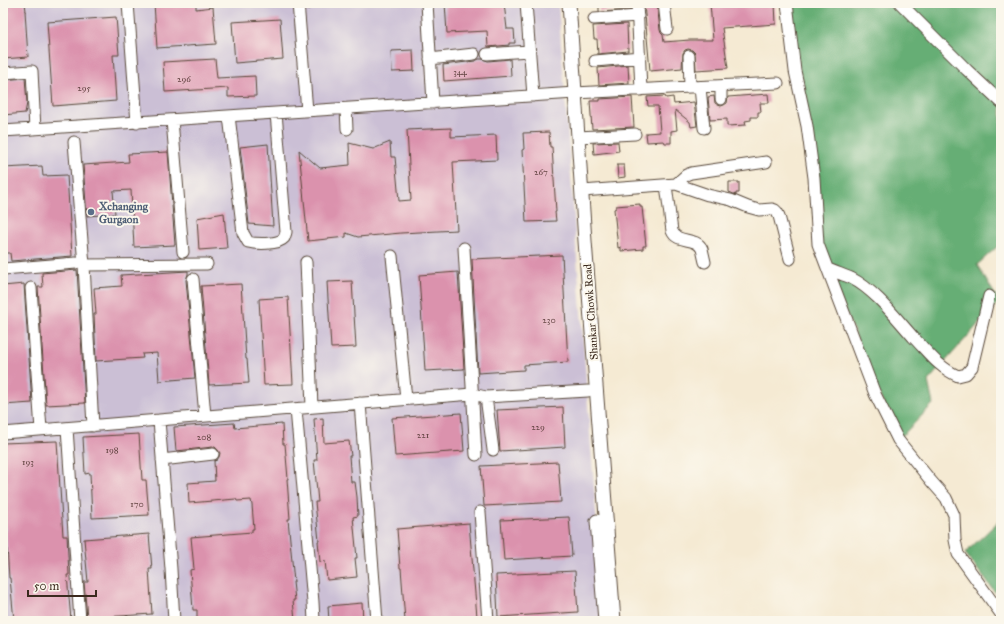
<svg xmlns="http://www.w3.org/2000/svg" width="1004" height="624" font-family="'IM FELL Great Primer',serif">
<rect width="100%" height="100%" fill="#fbf7ec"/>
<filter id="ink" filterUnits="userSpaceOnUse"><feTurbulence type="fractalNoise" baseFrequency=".025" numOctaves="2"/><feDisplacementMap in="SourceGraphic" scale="8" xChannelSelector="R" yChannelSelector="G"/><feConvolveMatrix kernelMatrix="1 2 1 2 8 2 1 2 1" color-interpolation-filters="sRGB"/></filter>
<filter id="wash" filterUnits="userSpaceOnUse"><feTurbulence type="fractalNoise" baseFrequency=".012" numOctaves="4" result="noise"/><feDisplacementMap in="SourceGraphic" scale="16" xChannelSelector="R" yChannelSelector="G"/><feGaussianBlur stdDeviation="0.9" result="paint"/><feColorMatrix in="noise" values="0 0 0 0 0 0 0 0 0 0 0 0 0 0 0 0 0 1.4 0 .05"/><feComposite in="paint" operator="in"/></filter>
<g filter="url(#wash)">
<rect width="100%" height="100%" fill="#f5ead3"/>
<path fill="#cbbfd5" d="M3,3H558L604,621H3Z"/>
<path fill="#66ae74" stroke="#506c49" d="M787,3H1001V245H999L977,265L999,301L928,381L933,404L898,440L818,244Z
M1001,519V600L965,553Z"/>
<g id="blocks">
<path fill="#db92ad" d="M3,3H25L26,11H25L28,57L3,59Z
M154,3H196V9L213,7L216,44L157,48Z
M445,3H504L507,29H514L515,43H509V45L488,47L487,31L447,33Z
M599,3H630V10L599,12Z
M644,3H657L660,30L661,33L663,35L664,42L690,40H713L710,3H775L776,24L722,28L728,68L696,70L695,53L692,50L688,49L685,50L683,53L682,68L650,71Z
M116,17L119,55H113L116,101L53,106L47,22Z
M280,19L283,59L235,63L232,22Z
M627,24L628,51L598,54L597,39H594L593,26Z
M413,50L414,71L392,72L391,51Z
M215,59L217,78L255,76L256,96L228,97V88L165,92L163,62Z
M479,59H482L488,61L510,59L511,76L444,81L443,65L475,61Z
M628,65L629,83L599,85L598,68Z
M25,78L27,103L25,113L3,115V80Z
M768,94L769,103H760L761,112H758V117H751V120L745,121L746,125L727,126V119L710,120L708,97L714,96L715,103L718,105L721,106L724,105L727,103L728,97Z
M665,96L666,98L673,97L674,104L694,102L697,126L691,127L690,122L675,110L677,130L671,131V143H665L664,141L647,142L646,133L660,132L658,106H648L647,97Z
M632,97L634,127L592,129L590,101H600V99Z
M451,128V137L496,135L497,160L453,162L457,230L401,233L358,237L346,233V237L308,241L299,150L320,168L350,165L349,143L373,149L390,142L391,157H395L399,201L411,200L407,130Z
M549,132L550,147H552L556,212H555L556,221L526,222L522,150L524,149L523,133Z
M618,142L619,151L594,154L593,143Z
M268,144L273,226L249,224L240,147Z
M168,152L175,245L134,247L131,190L113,191L115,214L87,216L83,165L129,162L128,154Z
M617,165H624L625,177L618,178Z
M42,166L43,176L67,175L72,256L11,261L10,253H3V168Z
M729,182H739V193H736V195L729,192Z
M640,204V207H642L646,246H643V249L621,251V247L618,248L614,209L616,208V206Z
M224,213L227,248L199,250L197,218Z
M562,255L568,362L524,365V370L478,373L472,259Z
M77,270L85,403L46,405L38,287H43L42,273Z
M188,271V274L186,280L195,378L159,381L157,353L142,354L143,358L96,361L94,314H96L94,288L122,286L121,275Z
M458,272L464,369L425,371L419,275Z
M352,281L356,347L331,348L327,282Z
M24,284L32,403L3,405V286Z
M241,284L246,359H247L249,383L209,385L201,286Z
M288,297L293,384L264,385L259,299Z
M563,407L565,447L500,451L497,410Z
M461,413L464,451L395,456L392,418Z
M323,418L324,443L349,441L351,456H349L351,482H355L357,497L358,516L353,517L357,558H355L357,577L327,580L325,561L320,562L318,541H319L315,502H318L314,460H317L314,419Z
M234,423L235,428L282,424L283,444H285L288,479H287L290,519H288L294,582H293L295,600H293L295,621H197V610H193L190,570L194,569L191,537L252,532V529H254L252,505L251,500L237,501L236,499L189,503L188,483L215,481L214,461L217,460L219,457L220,453L218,450L215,447H213L176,451L174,427Z
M139,434L142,480H146L149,515L92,518L90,473L85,474L83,437Z
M57,441L63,536H67L69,575H67L71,620L56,621H14L10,578H9L3,482V443Z
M558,462L561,502L484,506L481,466Z
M569,517L572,556L504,560L501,520Z
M469,523L477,617L420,621H405L401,568H400L397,529Z
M149,534L152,569H149L152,614L87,618L84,582H88L84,539Z
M575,571L578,612L498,617L496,575Z
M362,603L363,621H329L328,606Z"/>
</g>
</g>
<g filter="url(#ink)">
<use href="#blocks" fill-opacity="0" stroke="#574739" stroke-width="1"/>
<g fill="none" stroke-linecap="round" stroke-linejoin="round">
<g stroke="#574739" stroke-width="13">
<path id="minor" d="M128,3L137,123
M298,3L307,111
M427,3L433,103
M526,3L533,96
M637,3L641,90
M664,3L667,29
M787,3L795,71L807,126L814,178L818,244L875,394L898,440L931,481L946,498L954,515L955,540L958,554L1001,614
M900,3L967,70L1001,102
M298,4L308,3
M594,19L638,16
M487,54L529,51
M689,56L690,87
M430,59L474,54
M595,61L640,57
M3,73L32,71L35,129
M721,86V99
M700,87L704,128
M346,109L347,129
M229,116L243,233L248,242C256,244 278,245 284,238C284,238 286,233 286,232L276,113
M172,120L183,252
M3,131L575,93L690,87L778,83
M578,137L635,134
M74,142L84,265L93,426
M676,184L686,175L691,173L766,162
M666,185L672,231C677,244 696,236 702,249C703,253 704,258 705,262
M582,191L676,184L708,195L731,200L748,207L759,210L772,209L775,210L777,212L779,216L790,259
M464,248L476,455
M392,256L406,399
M306,262L312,407
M84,265L207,264
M3,269L76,263
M828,269C835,272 844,275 851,278C875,290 896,318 914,338C928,352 939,368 958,376L966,374L972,367L989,296
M193,279L205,416
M31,288L41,430
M486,397L493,450
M360,403L377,621
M296,409L313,602L314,621
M159,420L171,569L174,621
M67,428L80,621
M3,433L472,394L486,397L588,391
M162,460L213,454
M480,512L488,621"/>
</g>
<g stroke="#574739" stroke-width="15">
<path id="major" d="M569,3L585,241L614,621
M597,521L605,621"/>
</g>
<use href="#minor" stroke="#fff" stroke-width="11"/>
<use href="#major" stroke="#fff" stroke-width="13"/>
</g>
</g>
<circle fill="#5c6f8a" stroke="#fbf7ec" stroke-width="1.5" cx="91" cy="212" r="4"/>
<g text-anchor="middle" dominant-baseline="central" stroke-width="4" stroke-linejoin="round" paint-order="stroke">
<g font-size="9" fill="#634442">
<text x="460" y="71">344</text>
<text x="184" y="78">296</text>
<text x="84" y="87">295</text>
<text x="541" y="171">267</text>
<text x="549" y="319">230</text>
<text x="538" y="426">229</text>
<text x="423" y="434">221</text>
<text x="204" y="436">208</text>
<text x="112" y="449">198</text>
<text x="28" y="461">193</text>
<text x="137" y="503">170</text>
</g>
<g font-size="11" font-weight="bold" fill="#4e5e75" stroke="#fbf7ec" text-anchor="start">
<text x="99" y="206">Xchanging<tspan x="99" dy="13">Gurgaon</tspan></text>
</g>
<g font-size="11" fill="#3b2a1e" stroke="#fbf7ec">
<text transform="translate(591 312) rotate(-94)">Shankar Chowk Road</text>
</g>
</g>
<rect width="1004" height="624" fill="none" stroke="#fbf7ec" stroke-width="16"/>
<path d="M28 590v6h68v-6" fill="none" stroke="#3b2a1e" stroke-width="2"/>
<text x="34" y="590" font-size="12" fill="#3b2a1e" stroke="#fbf7ec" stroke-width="3" paint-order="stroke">50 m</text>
</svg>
